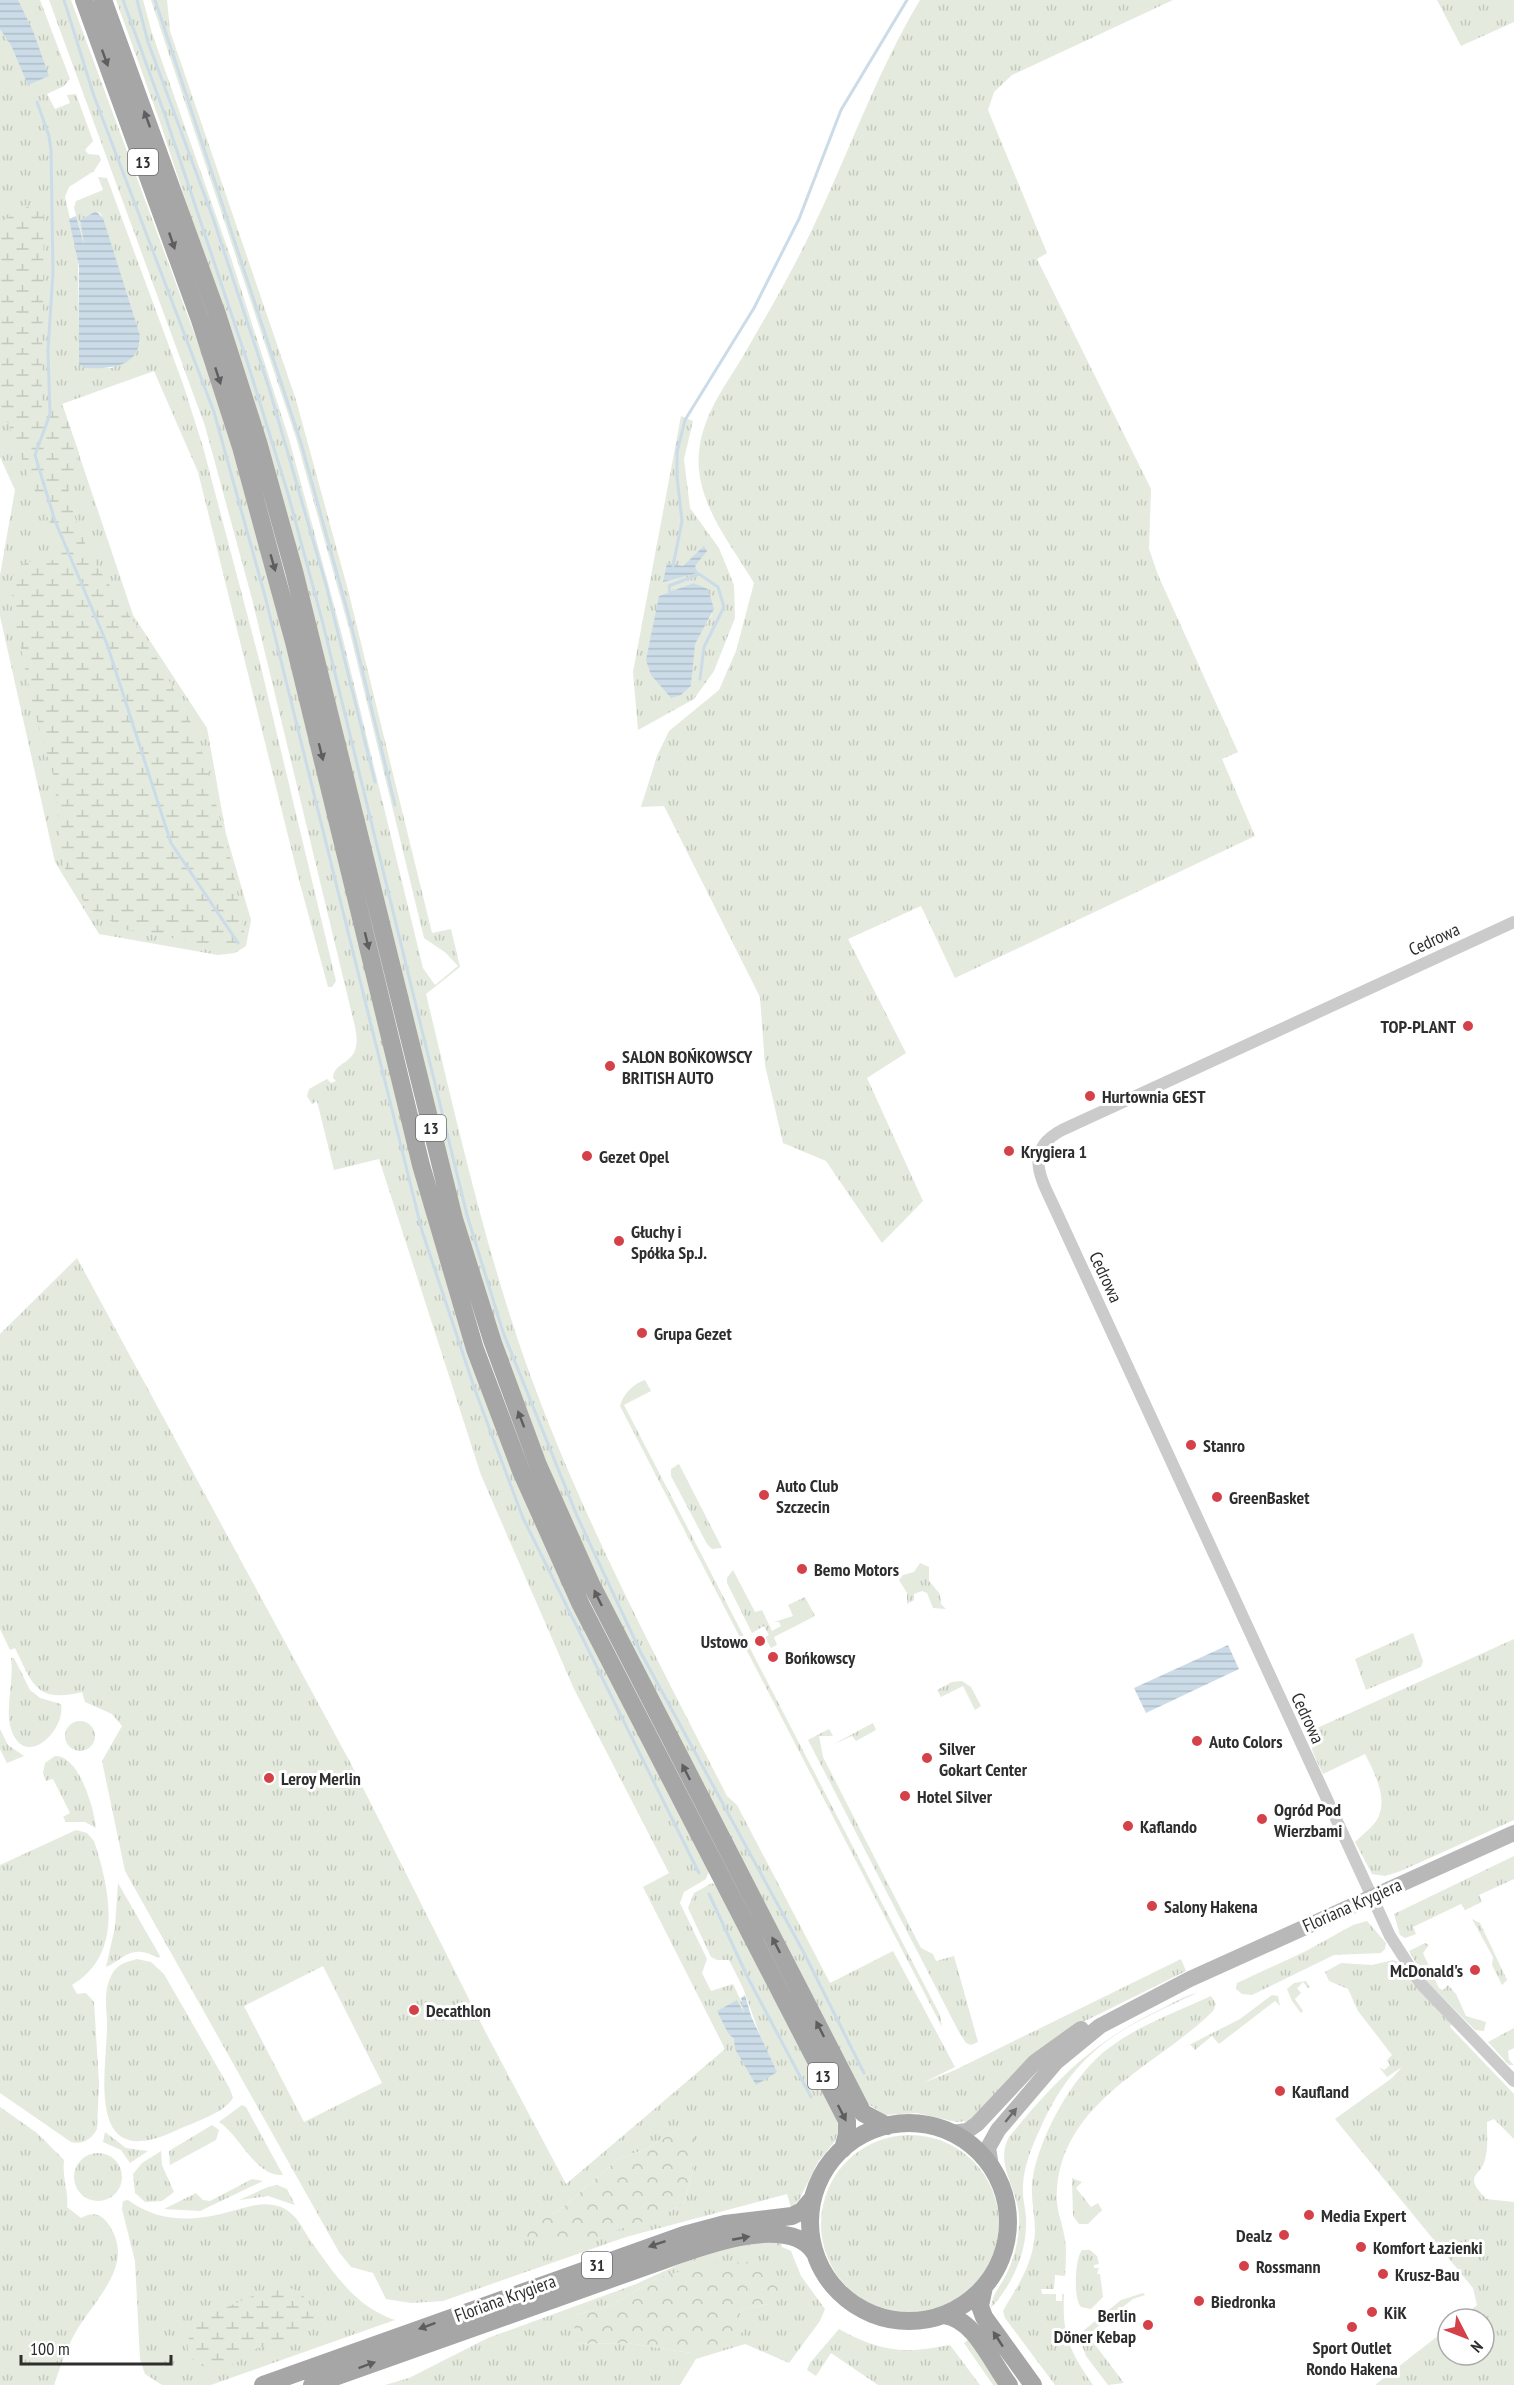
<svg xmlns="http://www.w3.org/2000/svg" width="1514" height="2385" font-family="'PT Sans Narrow',sans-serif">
<defs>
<pattern id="grass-tufts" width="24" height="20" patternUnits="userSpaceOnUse" patternTransform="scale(1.5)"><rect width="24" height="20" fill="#e4eadd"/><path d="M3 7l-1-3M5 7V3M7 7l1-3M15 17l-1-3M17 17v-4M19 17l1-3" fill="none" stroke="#c4c9be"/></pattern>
<pattern id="forest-crowns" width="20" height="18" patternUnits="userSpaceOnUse" patternTransform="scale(1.5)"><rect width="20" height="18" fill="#e4eadd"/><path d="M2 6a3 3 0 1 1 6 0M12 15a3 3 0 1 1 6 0" fill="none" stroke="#c4c9be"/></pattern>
<pattern id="wetland-marsh" width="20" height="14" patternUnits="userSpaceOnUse" patternTransform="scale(1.5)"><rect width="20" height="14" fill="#e4eadd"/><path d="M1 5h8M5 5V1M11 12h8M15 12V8" fill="none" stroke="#c4c9be"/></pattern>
<pattern id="water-rules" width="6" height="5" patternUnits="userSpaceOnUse" patternTransform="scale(1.5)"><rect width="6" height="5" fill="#cbdce8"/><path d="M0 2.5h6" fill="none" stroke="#afbdc7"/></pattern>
</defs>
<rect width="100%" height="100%" fill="#fff"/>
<path fill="url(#grass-tufts)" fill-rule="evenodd" d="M0,0H40L70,79L64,86L47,94L55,109L70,103L67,95L76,94L93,141L85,150L88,154L99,155L101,160L94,171L69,187L65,197L78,253L79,329L85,368H112L140,343V335L101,214L96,211L80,220L85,247L74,208L76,201L103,190L98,177L107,178L183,384L203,447L260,663L336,981L332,987H328L299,880L198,472L154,371L62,404L133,615L207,728L226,834L251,920L246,946L235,953L218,955L99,934L55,862L0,616V575L15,490L0,457Z
M49,0H71L205,362L244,484L469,1354L709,1871L706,1879L684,1892L680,1903L707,1959L702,1973L711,1991L733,1984L745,2009L744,2015L740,2005L730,2034L737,2044L761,2038L743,1988L729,1960H717L711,1957L688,1908L694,1893L712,1883L717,1886L837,2121L839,2129L835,2141L818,2162L799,2200L791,2208L787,2194L626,2237L443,2301L411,2303L386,2299L373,2273L351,2267L339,2252L125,1871L102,1761L122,1726L112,1714L85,1702L82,1692C36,1703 33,1685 15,1648L10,1650L0,1629V1334L77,1258L350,1762L486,2033L566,2184L725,2049L643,1887L669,1873L574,1689L481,1475L379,1159L334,1170L317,1101L312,1104L307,1096L309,1089L327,1079L331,1083L336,1081L333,1078C334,1058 364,1067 355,1027L252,599L205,426ZM323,1966L382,2083L304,2122L244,2006ZM679,2129L693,2170L684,2203L663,2215L514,2236L560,2210L618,2159L646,2149Z
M116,0H143L152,33L232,261L289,439L341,631L423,968L435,985L458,966L446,953L424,938L349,629L296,438L151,0H167L170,31L296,400L348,590L432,933L451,929L460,967L426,994C455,1114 482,1235 522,1352C576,1507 653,1651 727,1796L737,1805L830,1983L893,1951L955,2067L923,2083L955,2070L1181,1959L1186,1971L1069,2029L969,2121L956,2122L917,2113L885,2115L867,2103L624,1636L533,1435L475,1266L198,239L160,122Z
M920,0H1173L1012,75L994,92L988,110L1047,253L1037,259L1151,489L1149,549L1158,575L1238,752L1222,759L1255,836L955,978L921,906L848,939L906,1053L867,1078L923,1201L882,1243L826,1161L783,1143L765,1065L760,997L664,806L641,807L657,756L669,731L719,690L736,651L754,583C731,544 694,501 699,452C703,411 730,380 749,346C768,313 787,280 804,246C845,165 873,78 920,0Z
M1437,0H1514V22L1461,46Z
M681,416L693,421L684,459L690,508L719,548L734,585L735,618L714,671L694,699L638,730L633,672ZM693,583L712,614L694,644L691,686L681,695L659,596Z
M645,1380L651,1391L624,1405L940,2015L942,2027L620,1406C623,1394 634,1383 645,1380Z
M679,1464L722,1548L712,1549L707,1544L671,1476V1469Z
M920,1563L929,1567V1581L940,1594L941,1604L946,1609L933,1608L927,1593L922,1591L914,1594V1600L907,1604V1608V1593L899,1580L903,1575L914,1572Z
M733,1570L755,1612L762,1610L772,1631L781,1626L779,1622H774L793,1616L788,1605L805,1597L815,1616L774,1637L777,1645L771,1648L767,1641L759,1645L756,1642H762L761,1640L769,1635L764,1626L752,1633L727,1583V1578Z
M1413,1633L1423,1661L1421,1667L1366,1690L1355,1659Z
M1514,1639V1820L1401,1871L1385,1876L1372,1874L1355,1842C1362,1835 1374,1826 1378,1818C1388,1797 1374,1772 1365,1754L1323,1774C1316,1758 1304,1743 1317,1728Z
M11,1658H14L30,1690L40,1698L61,1704C66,1728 30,1766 14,1736C2,1714 15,1683 11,1658Z
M962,1681L971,1687L981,1706L975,1710L963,1686L941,1697L937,1690L952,1682Z
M65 1736a15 15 0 1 1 30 0a15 15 0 1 1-30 0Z
M873,1723L876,1730L856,1741L852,1736L832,1745Z
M0,1729L8,1745L24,1756L7,1763L0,1749Z
M829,1729L833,1736H819L823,1757L921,1948L933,1954L936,1961L954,1956L978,2042L971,2045L966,2043L959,2032L808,1740Z
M55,1756C79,1755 94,1808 96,1828L85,1822H66L63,1817L70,1813L53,1779L46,1781L43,1773L45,1763Z
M76,1830L87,1833L94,1841C110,1890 124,1954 72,1985L77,1994L86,1993L94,2002L99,2083L97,2129C91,2140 82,2145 71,2142L0,2093V1865Z
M1514,1856V1879L1479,1895L1482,1902L1465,1910L1461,1904L1413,1927L1416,1934L1405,1938L1400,1935L1394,1914Z
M118,1883L160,1956L159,1958C130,1943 126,1958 106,1967L115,1927Z
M1472,1919L1480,1923L1507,1980L1502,1985L1492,1965L1493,1957Z
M1367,1921L1386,1943L1385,1949L1381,1953L1334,1955L1252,1995L1242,1994L1236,1989L1237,1983L1304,1952L1353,1925Z
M1425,1943L1429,1945L1423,1953L1439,1988L1443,1990L1448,1985L1456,1994L1466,2016L1486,2022L1484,2031L1475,2030L1426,1981L1409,1951Z
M137,1959L151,1962L164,1974L230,2089L233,2098C223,2114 194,2122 177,2130C90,2172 104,2087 107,2031C108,2012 102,1994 111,1976C116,1965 125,1962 137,1959Z
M1393,1960L1401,1963L1452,2024L1450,2027L1514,2094V2139L1494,2119L1487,2122C1487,2133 1488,2145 1486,2155C1482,2180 1461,2172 1486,2199L1514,2202V2385H1375L1448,2328V2355H1484V2319H1460L1477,2305L1473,2288L1335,2119L1392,2078L1402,2067L1387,2077L1379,2067L1384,2070L1390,2065L1387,2060L1392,2055L1358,2011L1348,1989L1329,1981L1325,1972L1341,1963L1372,1965Z
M1306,1981L1310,1987L1308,1988L1303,1982L1297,1988L1301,1993L1295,1999L1303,2011L1301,2013L1292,2001L1287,1989L1294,1983Z
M1197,1993C1121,2028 1076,2048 1040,2129C1032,2146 1024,2166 1023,2185C1022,2196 1025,2206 1026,2217C1028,2250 1013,2284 991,2308C992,2294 1000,2287 1006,2275C1015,2257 1020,2236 1019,2217C1018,2188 994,2164 1009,2137C1056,2080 1091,2043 1159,2010C1171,2004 1184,1996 1197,1993Z
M1272,1995L1278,1996L1280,2006L1275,2001L1219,2044L1212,2036L1195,2050L1190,2044L1183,2048L1240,2019Z
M1211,1996L1216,2004L1213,2011C1158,2066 1064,2099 1057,2189C1055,2206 1061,2219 1064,2234C1067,2248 1066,2262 1065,2276L1055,2275L1054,2289H1041L1042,2294H1056V2301H1062V2293L1064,2295C1062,2337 1070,2351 1093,2385H1055L1005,2318L1003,2311C1018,2285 1034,2263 1035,2231C1035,2216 1031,2200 1032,2185C1036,2141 1073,2074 1109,2048C1139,2025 1177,2012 1211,1996Z
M1514,2028V2048L1508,2051L1509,2060L1514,2065H1509L1488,2042Z
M242,2105L246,2107L283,2175C255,2177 240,2135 219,2122Z
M0,2107L37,2133L64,2160C62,2179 69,2192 67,2207L81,2218C90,2213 98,2212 106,2221C137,2260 100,2294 80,2325C68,2343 61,2365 54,2385H0Z
M212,2125L219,2130L216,2140L170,2165L169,2151Z
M105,2132L126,2148L148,2151L130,2163L121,2150L103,2142Z
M821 2224a89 89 0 1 1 178 0a89 89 0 1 1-178 0Z
M161,2151L162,2165L174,2192L162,2201L145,2202L135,2193L133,2174L142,2163Z
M74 2177a24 24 0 1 1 48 0a24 24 0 1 1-48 0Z
M1072,2178L1082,2182L1076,2188L1091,2207L1098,2203L1102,2210L1088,2224H1079L1073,2216Z
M252,2179L263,2181L200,2211L164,2209L196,2193L203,2200L210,2201Z
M277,2185L287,2189L295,2205L268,2196L239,2200L268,2187Z
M128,2200C163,2225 197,2221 236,2210C251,2206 265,2201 281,2207C298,2214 303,2231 313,2244C336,2276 356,2307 395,2320L211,2385H162L145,2374L140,2359L135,2261L122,2209L123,2201Z
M780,2241L782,2247L791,2251L801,2276L825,2309L820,2321L789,2363L745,2344L696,2359L680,2385H385L409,2378L488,2338L636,2284L706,2252L742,2244ZM658,2278L769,2304L741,2310L739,2319L691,2353L628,2343L575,2344V2315L607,2307Z
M1082,2250H1090L1097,2256L1099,2264L1094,2265V2268H1099L1097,2274H1100L1103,2297L1091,2309L1081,2307C1073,2299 1075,2258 1082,2250Z
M1143,2293L1145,2295L1133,2299L1096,2328L1097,2331L1090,2338L1124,2383L1108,2385L1086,2356L1078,2335L1121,2300Z
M839,2329C880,2352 904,2354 950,2345L980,2385H878L831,2353L816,2376L807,2370L810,2363Z
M969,2339L1001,2385H993L964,2343Z"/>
<path fill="url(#forest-crowns)" d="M679,2129L695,2133L693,2170L684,2203L663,2215L566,2247L513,2236L560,2210L618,2159L646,2149Z
M748,2262L775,2274L788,2291L769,2304L741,2310L739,2319L743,2331L730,2347L691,2353L628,2343L574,2344L575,2315L607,2307L658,2278L705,2264Z"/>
<path fill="url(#wetland-marsh)" d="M43,198C45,268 41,338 42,408L62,404L79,453L67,496L89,554L155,654L198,736L233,868L245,937L233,949L126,930L87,907L63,865L54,778L35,714L12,607L13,572L27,562L56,560L62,547L32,485L0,403V222Z
M278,2285C299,2287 308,2299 317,2317L314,2325L301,2338L248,2351C227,2385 158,2365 202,2318Z"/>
<path fill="url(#water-rules)" d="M0,0H18L33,31L49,76L28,85L11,45L0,29Z
M96,211L103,218L140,335C140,368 110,369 85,368L79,364V266L69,219L76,216L84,244L80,220Z
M704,546L707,551L695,566L698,573L663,582L667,563L683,566Z
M693,583L708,589L714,609L695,644L691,686L681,695L671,698L651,675L646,660L659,596Z
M1228,1645L1239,1669L1146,1713L1134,1688Z
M745,1995L751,2016L777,2072L756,2085L735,2049L734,2039L728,2033L717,2011L737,2000L744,2013L741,1998Z"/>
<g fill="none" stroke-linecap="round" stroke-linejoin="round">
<path stroke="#cbdce8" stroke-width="3" d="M64,0L94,96L214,412L265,596L422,1231L475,1390L523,1518L699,1873
M123,0L166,118L247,361L288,494L322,620L467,1215L503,1332L577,1516L641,1653L804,1953L864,2073
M137,0L148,42L213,218L269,388L326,585L375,782
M155,0L301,443L352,628L395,805
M37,102L49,136L51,150L53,272L48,350L50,414L35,455L55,521L107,644L171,843L238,943
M673,566L682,521L677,477V452L685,420L754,308L799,219L841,110L907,0
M699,574L718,587L724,607L704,647L700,679
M670,592L669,586L699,574L696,573
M709,1894L748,1978L811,2097"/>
<path stroke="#cbcbcb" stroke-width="12" d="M1514,922L1062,1130C1022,1151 1042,1180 1056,1211L1390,1936L1421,1984L1514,2081"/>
<path stroke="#b8b8b8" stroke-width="16" d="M951,2133L967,2131L977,2124L1035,2062L1081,2029
M991,2166L988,2148L998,2130L1056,2062L1100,2026L1190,1979L1514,1833"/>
<path stroke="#a6a6a6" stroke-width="18" d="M84,0L200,320L241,447L294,642L421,1165L475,1349L521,1471L581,1605L847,2121V2134L843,2149
M103,0L217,314L258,442L294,571L454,1219L493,1343L538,1465L591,1584L863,2113L887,2126
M810 2222a99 99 0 1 1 198 0a99 99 0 1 1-198 0Z
M984,2287L980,2306L984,2317L1033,2385
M944,2315C975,2319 991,2362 1009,2385
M263,2385L684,2235L725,2224L792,2216L802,2211L813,2198
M312,2385L664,2260C700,2247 788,2213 814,2252"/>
</g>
<defs><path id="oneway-solid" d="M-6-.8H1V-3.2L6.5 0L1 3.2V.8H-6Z" transform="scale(1.5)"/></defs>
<g fill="#5e5e5e">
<use href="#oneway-solid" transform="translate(105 58) rotate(70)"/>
<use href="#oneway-solid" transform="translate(147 119) rotate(-110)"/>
<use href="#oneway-solid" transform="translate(172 241) rotate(71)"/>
<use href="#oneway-solid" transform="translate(218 376) rotate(72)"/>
<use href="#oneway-solid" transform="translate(273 563) rotate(74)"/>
<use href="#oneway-solid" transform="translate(321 752) rotate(76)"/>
<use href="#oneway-solid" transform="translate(367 941) rotate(76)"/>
<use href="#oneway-solid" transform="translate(521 1419) rotate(-111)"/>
<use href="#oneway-solid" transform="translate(598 1598) rotate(-116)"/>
<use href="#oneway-solid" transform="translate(686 1772) rotate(-117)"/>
<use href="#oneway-solid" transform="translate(776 1945) rotate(-117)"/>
<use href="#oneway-solid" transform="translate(820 2029) rotate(-117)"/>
<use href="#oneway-solid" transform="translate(842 2113) rotate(63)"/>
<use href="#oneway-solid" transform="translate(741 2238) rotate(-11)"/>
<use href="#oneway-solid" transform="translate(657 2244) rotate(161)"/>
<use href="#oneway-solid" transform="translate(427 2326) rotate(160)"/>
<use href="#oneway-solid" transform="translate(998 2339) rotate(-123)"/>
<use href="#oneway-solid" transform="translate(367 2365) rotate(-20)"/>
</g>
<use fill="#6c6c6c" href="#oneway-solid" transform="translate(1011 2115) rotate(-51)"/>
<g fill="#d44148" stroke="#fff" stroke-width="2">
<circle cx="1468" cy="1026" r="6"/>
<circle cx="610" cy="1066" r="6"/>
<circle cx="1090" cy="1096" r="6"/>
<circle cx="1009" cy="1151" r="6"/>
<circle cx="587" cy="1156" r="6"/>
<circle cx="619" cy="1241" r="6"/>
<circle cx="642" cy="1333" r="6"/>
<circle cx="1191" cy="1445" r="6"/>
<circle cx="764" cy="1495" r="6"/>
<circle cx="1217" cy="1497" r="6"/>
<circle cx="802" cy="1569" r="6"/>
<circle cx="760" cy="1641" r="6"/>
<circle cx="773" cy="1657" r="6"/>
<circle cx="1197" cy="1741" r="6"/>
<circle cx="927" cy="1758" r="6"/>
<circle cx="269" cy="1778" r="6"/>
<circle cx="905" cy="1796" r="6"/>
<circle cx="1262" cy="1819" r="6"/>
<circle cx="1128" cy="1826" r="6"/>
<circle cx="1152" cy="1906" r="6"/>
<circle cx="1475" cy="1970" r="6"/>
<circle cx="414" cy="2010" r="6"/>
<circle cx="1280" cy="2091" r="6"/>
<circle cx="1309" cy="2215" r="6"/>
<circle cx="1284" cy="2235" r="6"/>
<circle cx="1361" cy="2247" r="6"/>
<circle cx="1244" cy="2266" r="6"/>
<circle cx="1383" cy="2274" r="6"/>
<circle cx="1199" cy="2301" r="6"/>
<circle cx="1372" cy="2312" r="6"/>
<circle cx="1148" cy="2325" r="6"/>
<circle cx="1352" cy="2327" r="6"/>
</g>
<g text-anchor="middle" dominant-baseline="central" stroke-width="6" stroke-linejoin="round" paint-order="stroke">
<g fill="#fff" stroke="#6d6d6d" stroke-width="1.5">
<rect x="128" y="149" width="30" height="26" rx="4.5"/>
<rect x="416" y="1115" width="30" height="26" rx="4.5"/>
<rect x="808" y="2063" width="30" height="26" rx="4.5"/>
<rect x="582" y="2252" width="30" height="26" rx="4.5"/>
</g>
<g font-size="16" font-weight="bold" fill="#2e2e2e">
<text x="143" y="162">13</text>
<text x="431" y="1128">13</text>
<text x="823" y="2076">13</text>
<text x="597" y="2265">31</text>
</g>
<g font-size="18" fill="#2e2e2e" stroke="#fff">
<text transform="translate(1434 939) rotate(-25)">Cedrowa</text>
<text transform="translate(1106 1277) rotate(65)">Cedrowa</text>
<text transform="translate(1308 1718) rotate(65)">Cedrowa</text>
<text transform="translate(1352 1905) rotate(-24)">Floriana Krygiera</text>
<text transform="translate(505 2298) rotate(-20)">Floriana Krygiera</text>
</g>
<g font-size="18" font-weight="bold" fill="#2e2e2e" stroke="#fff" text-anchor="start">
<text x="1456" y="1026" text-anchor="end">TOP-PLANT</text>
<text x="622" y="1056">SALON BOŃKOWSCY<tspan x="622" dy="21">BRITISH AUTO</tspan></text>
<text x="1102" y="1096">Hurtownia GEST</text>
<text x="1021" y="1151">Krygiera 1</text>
<text x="599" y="1156">Gezet Opel</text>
<text x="631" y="1231">Głuchy i<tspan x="631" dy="21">Spółka Sp.J.</tspan></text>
<text x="654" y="1333">Grupa Gezet</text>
<text x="1203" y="1445">Stanro</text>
<text x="776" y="1485">Auto Club<tspan x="776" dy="21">Szczecin</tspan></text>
<text x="1229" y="1497">GreenBasket</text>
<text x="814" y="1569">Bemo Motors</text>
<text x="748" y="1641" text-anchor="end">Ustowo</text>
<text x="785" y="1657">Bońkowscy</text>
<text x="1209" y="1741">Auto Colors</text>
<text x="939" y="1748">Silver<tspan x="939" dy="21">Gokart Center</tspan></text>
<text x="281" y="1778">Leroy Merlin</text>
<text x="917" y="1796">Hotel Silver</text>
<text x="1274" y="1809">Ogród Pod<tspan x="1274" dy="21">Wierzbami</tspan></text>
<text x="1140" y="1826">Kaflando</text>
<text x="1164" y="1906">Salony Hakena</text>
<text x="1463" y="1970" text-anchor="end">McDonald's</text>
<text x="426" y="2010">Decathlon</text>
<text x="1292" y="2091">Kaufland</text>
<text x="1321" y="2215">Media Expert</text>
<text x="1272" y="2235" text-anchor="end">Dealz</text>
<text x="1373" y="2247">Komfort Łazienki</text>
<text x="1256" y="2266">Rossmann</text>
<text x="1395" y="2274">Krusz-Bau</text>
<text x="1211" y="2301">Biedronka</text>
<text x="1384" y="2312">KiK</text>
<text x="1136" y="2315" text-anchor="end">Berlin<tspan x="1136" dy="21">Döner Kebap</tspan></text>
<text x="1352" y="2347" text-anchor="middle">Sport Outlet<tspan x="1352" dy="21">Rondo Hakena</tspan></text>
</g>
</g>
<g transform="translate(1466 2337) rotate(132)"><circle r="28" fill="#ffffff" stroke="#ababab" stroke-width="1.5"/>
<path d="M0-4.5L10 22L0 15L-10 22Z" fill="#d44148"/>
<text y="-9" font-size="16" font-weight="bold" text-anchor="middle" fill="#2e2e2e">N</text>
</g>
<path d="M21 2355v9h150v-9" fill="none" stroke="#2e2e2e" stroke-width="3"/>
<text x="30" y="2355" font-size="18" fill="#2e2e2e" stroke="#ffffff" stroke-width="4.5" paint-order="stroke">100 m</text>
</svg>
